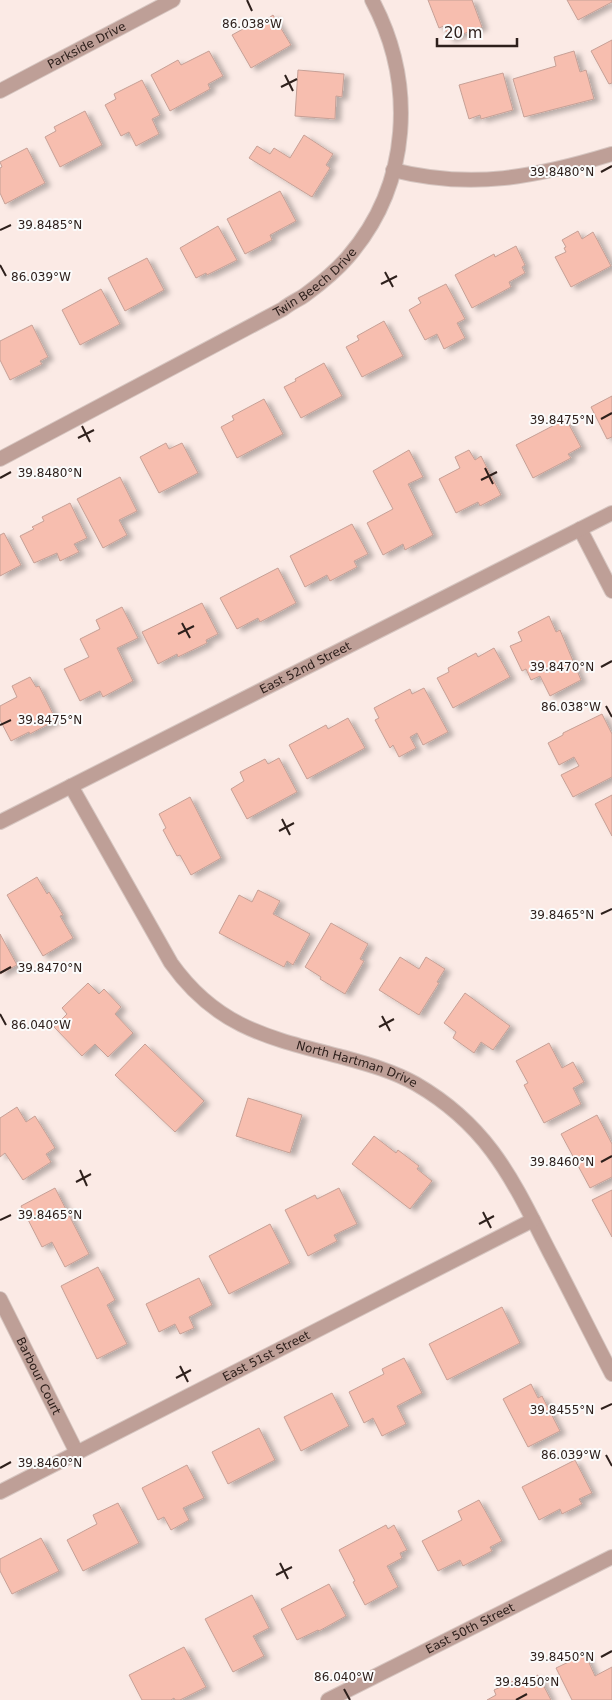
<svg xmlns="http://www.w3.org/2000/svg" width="612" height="1700" font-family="'DejaVu Sans',sans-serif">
<defs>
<filter id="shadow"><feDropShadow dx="5.5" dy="3" stdDeviation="2.5" flood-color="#0004"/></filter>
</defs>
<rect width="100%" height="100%" fill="#fbeae5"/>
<path fill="#f7beaf" stroke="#c6a096" filter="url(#shadow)" d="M428,0H472L482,27L449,39L444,26L439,28Z
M567,0H612V2L578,20Z
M273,15L291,45L251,68L232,35L261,19L263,22Z
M612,40V83L609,84L591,51Z
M209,51L223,76L208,84L210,89L170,111L151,75L178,60L181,65Z
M574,51L580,72L586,70L594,99L524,117L513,79L556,66L554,57Z
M298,70L344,74L342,97L336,96L335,119L295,116Z
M503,73L513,110L481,119L480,115L469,119L459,85Z
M142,80L160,115L152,119L159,134L136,146L129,132L121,136L105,105L116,99L114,94Z
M85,111L102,145L60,167L45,137L56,131L54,127Z
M304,135L333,154L326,165L330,168L312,197L249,158L257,146L270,154L274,148L290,158Z
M27,148L45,183L5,204L0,193V168L2,167L0,162Z
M280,191L296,221L270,235L272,240L245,254L227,219Z
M218,226L237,260L207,275L206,273L196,278L180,248Z
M578,231L582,239L593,232L611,266L571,287L555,257L566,252L564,248L566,247L562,240Z
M516,246L525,265L522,267L525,273L509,282L511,287L472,308L455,275L494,254L495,257Z
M147,258L164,290L125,311L108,278Z
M446,284L465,319L457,323L465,338L444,349L437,334L425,340L409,310L421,303L418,298Z
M101,289L120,324L80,345L62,310Z
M384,321L403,356L362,377L346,347L359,340L357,336Z
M32,325L48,357L40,361L42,364L10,380L0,360V341Z
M324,363L342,396L301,418L284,387L296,381L295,379Z
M612,396V437L607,439L591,407Z
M264,399L283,434L237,458L221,427L234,420L232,416Z
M566,419L581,447L568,454L571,458L533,478L516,445Z
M166,443L169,449L182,443L198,473L159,493L140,457Z
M409,450L423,477L408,484L433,535L405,550L403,544L383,555L367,523L393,509L373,471Z
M469,450L475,460L481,456L501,495L480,506L478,502L456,513L439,479L460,468L455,457Z
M120,477L137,511L119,520L127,535L103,548L77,499Z
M70,503L87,538L74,544L79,552L60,561L57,553L34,563L20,536L34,529L32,527L44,521L42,517Z
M352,524L368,554L354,561L357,567L330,581L327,575L305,587L290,556Z
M4,533L21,565L0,576V535Z
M278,568L296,603L260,622L258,618L237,629L220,598Z
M202,603L218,634L206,640L207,643L178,657L177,654L158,664L142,632Z
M122,607L138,638L117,648L133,681L103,697L100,691L80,701L64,669L89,657L80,639L100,629L96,620Z
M549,616L556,632L560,630L581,680L550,696L540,676L531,680L526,669L522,671L510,646L522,641L518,632Z
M494,648L510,677L453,708L437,678L449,672L448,668L476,653L478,657Z
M30,677L36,687L39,686L56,720L30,734L29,732L11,741L0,720V706L17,697L12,686Z
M424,688L448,732L423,745L417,733L410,737L416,748L399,757L393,745L390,748L375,720L379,718L374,708L410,689L412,694Z
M602,714L612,734V777L573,797L561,775L579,766L574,757L559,765L548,743L563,735V733Z
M348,718L365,748L307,779L289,745L326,725L328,729Z
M279,758L297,792L247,819L231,789L244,781L240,772L265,759L268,764Z
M612,795V836L595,804Z
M190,797L221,858L191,875L180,855L177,856L163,830L166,828L159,814Z
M37,877L47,894L49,892L63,915L60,916L73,938L43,956L7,895Z
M258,890L280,901L273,914L310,934L293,965L287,961L284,967L219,933L239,895L252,902Z
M331,923L368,944L360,959L364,961L345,994L320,979L321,977L305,967Z
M0,934L17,965L0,974Z
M400,957L419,969L426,957L445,969L437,982L439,983L419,1015L379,990Z
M88,983L99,994L104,989L121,1007L115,1014L133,1033L108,1057L95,1044L82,1056L54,1027L67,1014L62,1008Z
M465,993L510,1026L493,1050L481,1042L474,1053L453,1038L456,1032L444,1023Z
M549,1043L562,1068L573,1062L584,1082L573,1088L581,1104L544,1123L524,1085L528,1083L516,1061Z
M145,1044L204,1101L175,1132L115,1075Z
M248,1098L302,1115L290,1153L236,1136Z
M17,1107L26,1122L35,1116L55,1148L46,1154L51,1162L23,1180L5,1153L0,1157V1118Z
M597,1115L612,1144V1177L590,1188L561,1134Z
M374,1136L396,1153L398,1150L419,1166L417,1169L432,1181L410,1209L352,1164Z
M55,1188L89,1254L65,1267L52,1242L42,1247L21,1206Z
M339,1188L357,1224L334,1235L337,1241L308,1256L285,1210L315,1195L317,1199Z
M612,1190V1237L592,1200Z
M270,1224L290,1263L229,1294L209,1256Z
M98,1267L115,1300L107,1305L127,1344L97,1359L61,1286Z
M199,1278L212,1305L189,1317L194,1328L180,1334L175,1324L159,1332L146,1304Z
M502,1307L520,1343L447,1380L429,1344Z
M404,1358L422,1393L397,1406L406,1424L382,1436L373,1418L364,1423L349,1392L384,1374L382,1369Z
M531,1384L538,1398L542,1396L560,1431L528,1447L503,1399Z
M332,1393L349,1426L301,1451L284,1417Z
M259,1428L275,1460L228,1484L212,1452Z
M575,1460L592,1493L579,1499L582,1504L562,1514L560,1509L539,1520L522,1487Z
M187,1465L204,1498L183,1508L189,1520L171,1530L164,1517L158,1520L142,1488Z
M479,1500L502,1541L490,1547L492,1551L463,1566L460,1560L438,1571L422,1541L462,1520L458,1511Z
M118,1503L139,1543L83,1571L67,1540L97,1524L93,1515Z
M386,1525L388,1529L394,1525L407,1550L400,1553L402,1558L387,1566L398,1587L365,1605L353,1582L355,1581L339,1550Z
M41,1538L59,1571L12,1594L0,1571V1559Z
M329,1584L346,1616L319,1631L318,1630L297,1640L281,1609Z
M252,1595L269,1628L253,1636L264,1656L233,1672L205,1619Z
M184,1647L206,1687L180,1700H175L174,1698L171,1700H142L129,1675Z
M585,1654L595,1676L612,1667V1700H572L556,1668Z
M538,1675L551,1700H487L496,1695L494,1690L520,1678L522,1683Z"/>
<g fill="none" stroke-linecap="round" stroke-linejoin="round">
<g stroke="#d6c6c1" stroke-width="16">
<g id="minor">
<path id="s1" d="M0,91L173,0"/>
<path d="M393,170C472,190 536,177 612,154"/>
<path id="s2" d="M0,459L283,309C290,303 298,300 305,295C320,284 336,271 348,257C411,184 416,83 372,0"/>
<path d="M580,529L612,591"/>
<path id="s3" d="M71,786L171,963C217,1028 270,1038 342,1057C367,1064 393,1071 416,1084C490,1127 513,1181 550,1253C571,1293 591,1334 612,1374"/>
<path id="s4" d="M0,822L612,513"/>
<path id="s5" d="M0,1299L77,1453"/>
<path id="s6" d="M0,1492L533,1220"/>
<path id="s7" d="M328,1700L612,1557"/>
</g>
</g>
<use href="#minor" stroke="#be9f97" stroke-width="14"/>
</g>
<path fill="none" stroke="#2e201c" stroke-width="2" d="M247,0L252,11M285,75L293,91M281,87L297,79M601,172L612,166M0,230L11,225M0,265L6,276M385,272L393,287M381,284L397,276M601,419L612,413M82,426L90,442M78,438L94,430M485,468L493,484M0,478L11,472M481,480L497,472M182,623L190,638M178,634L194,626M601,667L612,661M606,706L612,717M0,725L11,720M282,819L290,835M279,831L294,823M601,914L612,909M0,973L11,967M0,1014L6,1025M382,1016L390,1031M379,1027L394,1019M601,1162L612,1156M80,1170L87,1186M76,1182L91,1174M483,1212L491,1228M0,1220L11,1215M479,1224L494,1216M180,1366L188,1382M176,1378L191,1370M601,1409L612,1404M606,1455L612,1466M0,1468L11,1462M280,1563L288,1579M276,1575L292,1567M601,1657L612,1651M344,1689L350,1700M516,1700L527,1694"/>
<g text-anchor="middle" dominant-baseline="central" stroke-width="4" stroke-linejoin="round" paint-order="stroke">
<g font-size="12" fill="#2e201c" stroke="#fbfbfb">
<text stroke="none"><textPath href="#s1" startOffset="98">Parkside Drive</textPath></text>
<text stroke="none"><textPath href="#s2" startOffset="362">Twin Beech Drive</textPath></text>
<text stroke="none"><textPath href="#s4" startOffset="342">East 52nd Street</textPath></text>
<text stroke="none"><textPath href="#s3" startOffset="420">North Hartman Drive</textPath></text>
<text stroke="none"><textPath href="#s6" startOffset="299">East 51st Street</textPath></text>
<text stroke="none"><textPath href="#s5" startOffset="86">Barbour Court</textPath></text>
<text stroke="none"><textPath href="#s7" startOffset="159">East 50th Street</textPath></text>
</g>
</g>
<g font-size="12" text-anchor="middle" fill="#2e201c" stroke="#fbfbfb" stroke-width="4" stroke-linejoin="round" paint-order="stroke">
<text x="252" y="28">86.038°W</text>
<text x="562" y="176">39.8480°N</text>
<text x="50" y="229">39.8485°N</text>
<text x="41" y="281">86.039°W</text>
<text x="562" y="424">39.8475°N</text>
<text x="50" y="477">39.8480°N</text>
<text x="562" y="671">39.8470°N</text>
<text x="571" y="711">86.038°W</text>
<text x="50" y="724">39.8475°N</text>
<text x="562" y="919">39.8465°N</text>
<text x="50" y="972">39.8470°N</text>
<text x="41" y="1029">86.040°W</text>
<text x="562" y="1166">39.8460°N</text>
<text x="50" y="1219">39.8465°N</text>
<text x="562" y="1414">39.8455°N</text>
<text x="571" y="1459">86.039°W</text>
<text x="50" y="1467">39.8460°N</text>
<text x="562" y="1661">39.8450°N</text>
<text x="344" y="1681">86.040°W</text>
<text x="527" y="1686">39.8450°N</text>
</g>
<path d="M437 38v8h80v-8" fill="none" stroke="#2e201c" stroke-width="2.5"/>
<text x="444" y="38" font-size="15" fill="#2e201c" stroke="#fbfbfb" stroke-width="4" paint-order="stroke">20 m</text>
</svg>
